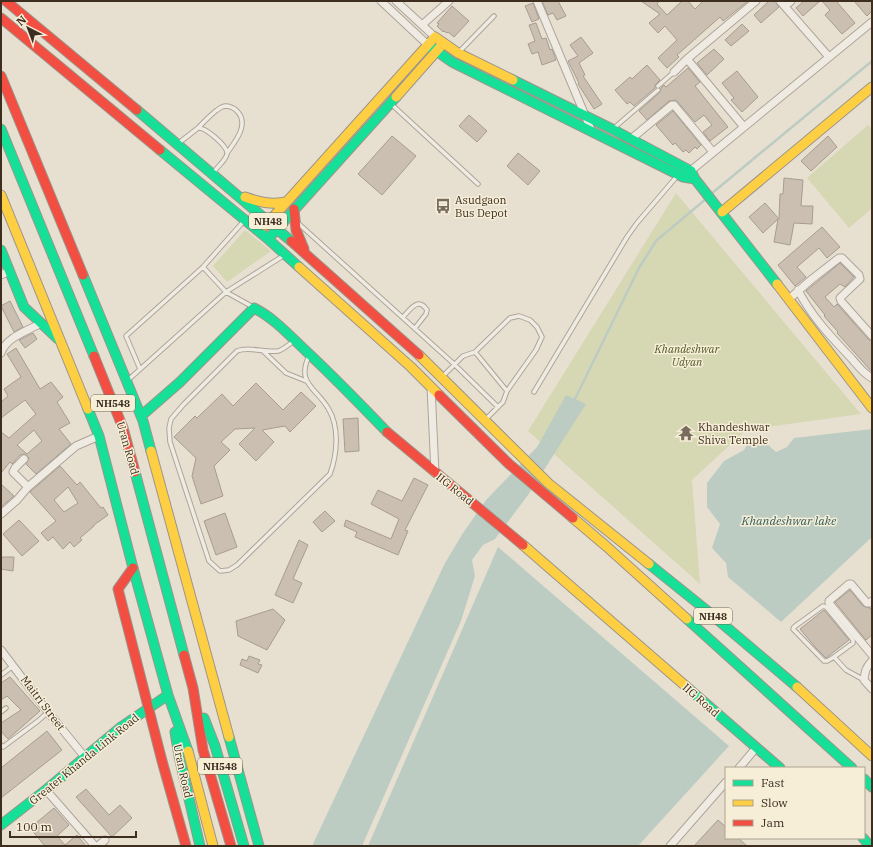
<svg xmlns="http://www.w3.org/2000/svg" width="873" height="847" font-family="'IBM Plex Serif',serif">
<rect width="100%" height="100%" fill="#e7e0d1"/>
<path fill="#d6d7b3" d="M868,125L872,129V208L849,228L807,178Z
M676,193L861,414L746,430L692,480L700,584L528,431Z
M245,230L271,251L227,282L213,266Z"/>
<path fill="#bcccc2" d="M566,395L586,404L528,495L495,539L483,545L472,560L475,576L461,621L362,846H312L445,563L463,533L486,500L537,447Z
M872,429V537L781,622L728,577L726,563L712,548L720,524L707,507V483L724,461L744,450L750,440L766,443L776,452L787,447L794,438Z
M498,547L729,746L638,846H368Z"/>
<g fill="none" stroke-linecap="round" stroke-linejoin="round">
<path stroke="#bcccc2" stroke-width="2.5" d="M711,194L872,61
M574,401L639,268L656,241L707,198"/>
</g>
<path fill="#cbbfb2" stroke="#a89c90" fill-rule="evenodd" d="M542,1H558L566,16L557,20L553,13L548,15Z
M641,1H659L657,4L667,15L682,1H688L695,9L703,1H748L723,21L720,17L677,55L679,57L667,68L658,58L677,40L665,26L658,33L649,23L660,14Z
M769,1H775L779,7L761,23L754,15Z
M804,1H820L803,16L796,8Z
M822,1H836L855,23L842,34L825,15L830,10Z
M854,1H872V11L867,16Z
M533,3L539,19L532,22L525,6Z
M452,6L469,21L454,37L448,32L447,33L444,31L443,32L437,26L439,24L437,23Z
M536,23L542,39L546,38L550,50L552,49L556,60L542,65L538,52L532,54L528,44L535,41L529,25Z
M742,24L749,31L731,46L725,40Z
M581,37L593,53L579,63L585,75L583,76L602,104L594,109L578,84L579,83L568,61L578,56L570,45Z
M714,49L724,59L707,75L697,63Z
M647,65L660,80L655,85V88L634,106L630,102L627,104L615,90L630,77L632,79Z
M688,68L700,82L695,86L728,127L710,141L703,132L712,125L704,115L695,122L676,100L669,101L647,120L639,111L660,92L661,88L664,85L666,87Z
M737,71L758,97L742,112L731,100L734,98L722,83Z
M673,111L701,145L697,149L695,147L689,153L686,150L683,152L675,143L673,145L656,125Z
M469,115L487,131L477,142L459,126Z
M392,136L416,156L382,195L358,174Z
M828,136L837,147L811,171L801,161Z
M518,153L540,171L528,185L507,166Z
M784,178L803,180L801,206H813L812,224L794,223L790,245L774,242L778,219L763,233L749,217L765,203L779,219L780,194H783Z
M822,227L840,247L827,258L819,248L797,267L806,277L795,286L778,265Z
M840,263L854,277L845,287L840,284L825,297L834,307L837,304L868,339L872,341V372L837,333L838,332L824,316L825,315L806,291Z
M10,301L23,327L14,332L1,306Z
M33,333L37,339L25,348L19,340Z
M16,348L40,389L51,382L63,397L57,402L70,423L59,429L71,444L36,474L26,464L29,458L25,454L20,455L12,464L10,462L1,473V432L9,438L36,414L25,400L1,418V402L8,396L4,389L21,377L7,354ZM34,430L42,441L27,454L17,445Z
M256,383L283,410L301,392L316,406L290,432L285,426L262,430L274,442L256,461L239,444L255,428L235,429L221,442L230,450L214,466L223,496L201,504L192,476L196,458L174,437L195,416L197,418L222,394L233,406Z
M358,418L359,451L345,452L343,419Z
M60,466L77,485L80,482L101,508L103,507L108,515L94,525V526L80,538L82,540L74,547L70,542L63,549L53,537L48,541L41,533L56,521L30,492ZM68,487L78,503L64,512L54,500Z
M414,478L428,485L405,530L408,531L398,555L355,537L357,532L344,526L346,520L391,539L399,519L371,504L378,490L402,501Z
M1,484L14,496L1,507Z
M325,511L335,521L322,532L313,522Z
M225,513L237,547L216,555L204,521Z
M19,520L39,541L22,556L3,534Z
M299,540L308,545L293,579L302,583L293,603L275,595Z
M1,557H14L13,571L1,569Z
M850,590L863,606L870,608L872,611V635L866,640L835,602Z
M273,609L285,620L267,650L238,636L236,621Z
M824,610L849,640L826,658L816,648L800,629Z
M249,656L260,660L258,664L262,665L258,673L240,665L242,659L247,661Z
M10,677L40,711L8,739L1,731V723L21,710L7,696L1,700V683Z
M47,731L62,750L1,798V768Z
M86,789L109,815L120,805L132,818L112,837L76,797Z
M54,808L69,825L57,836L65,845L77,835L86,846H45L30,828Z
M718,820L726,827V838H738L747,846H694Z"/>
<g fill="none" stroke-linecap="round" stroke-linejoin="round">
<g stroke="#ada599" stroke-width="5.5">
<path id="lane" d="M459,52L494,16
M658,86L674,72
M390,103L478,184
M198,128C204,122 217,107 225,106C229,106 234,108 237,111C250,124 235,142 227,153
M614,128L658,90
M180,142L198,128C205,127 228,146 227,154C226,160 217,167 214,172
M299,224L454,364L498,407
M203,267L226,292L253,307
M403,317C410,310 418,296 427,310L426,314L415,328
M294,341C289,344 283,350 278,351C264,353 249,346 237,351L183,405L171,419L169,428L170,442L209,561L220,571L229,570L237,565L330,474C337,455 340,427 328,408C316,388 296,383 309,356
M263,351L286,373L306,381
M475,352L510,318L519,316L530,320L537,327L542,337L536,350L507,391
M140,369L126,336L203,267L243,222
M444,375L463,356L475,352L507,391L503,402L486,419
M127,381L226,292L283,256
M534,392L627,237L637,223L678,175
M834,657L827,661H824L793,629L794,627L823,606L826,607L853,640V643L834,657L846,670L864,680
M1,675L13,666
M1,712L6,708
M1,745L3,747L38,721L48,712"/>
</g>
<g stroke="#ada599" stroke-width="9">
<path id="street" d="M381,1L428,45
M396,1L435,37
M537,1L592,132
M780,1L829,57
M785,6L791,1
M422,25L449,1
M674,72L687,59
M744,127L687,59L756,1
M631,139L672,105H674L713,152
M688,173L872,22
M1,275L10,271
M798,290C811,316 832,338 852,359C858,366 864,374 872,378
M789,299L812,279L839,258H842L859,275L860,279L840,298L841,301L872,336
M1,353C6,337 28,331 41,323
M431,387L435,473
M24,459L15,468L13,472L28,487
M1,514L17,500L28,487L76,446L99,436
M872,601L870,603H867L851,584H849L829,601V603L872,655
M1,650L48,712L84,756
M872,661C866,667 865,671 864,680L872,689
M739,768L756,748
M46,790L95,846
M98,846L105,840
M670,846L726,782"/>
</g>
<g stroke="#9c958a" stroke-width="11">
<path id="fast" d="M428,45L452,62L683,177L695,179
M513,80L612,129L691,171L695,179L777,284
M137,110L291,241
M1,129L94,356
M160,150L268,239L299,267
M268,239L396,97
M1,250L24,307L58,339
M83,275L143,421L151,451
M88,409L99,436L133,568L168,695L188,751
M141,416L180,382L254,308C274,318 290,336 306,351C334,377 360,404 387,432
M135,472L184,655
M649,564L705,609L797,687
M687,619L852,768
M689,689L780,768
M204,718L215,746L244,846
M175,732L179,756L200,846
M229,737L259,846
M864,779L872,787
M1,825L47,789L121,727L168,695
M863,838L870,846"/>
</g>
<g stroke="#9c958a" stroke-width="11">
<path id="slow" d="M396,97L441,46
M1,195L88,409
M245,197C259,202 271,205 286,202
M722,212L872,87
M265,226L435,37L458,53L513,80
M299,267L411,367L439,395
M777,284L872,408
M419,355L548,483L649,564
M151,451L229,737
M573,518L606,546L687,619
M523,545L689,689
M797,687L872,756
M188,751L213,846"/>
</g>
<g stroke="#9c958a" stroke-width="11">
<path id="jam" d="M6,1L137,110
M1,18L160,150
M1,76L83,275
M294,209L296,230L304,249
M291,241L419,355
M94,356L123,428L135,472
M439,395L509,464L573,518
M387,432L523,545
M133,568L118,589L162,761L186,846
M184,655L193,688L203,750L231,846"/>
</g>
<use href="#lane" stroke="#efebe3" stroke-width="3.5"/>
<use href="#street" stroke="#efebe3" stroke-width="7"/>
<use href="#fast" stroke="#16e098" stroke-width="9"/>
<use href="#slow" stroke="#ffcf43" stroke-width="9"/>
<use href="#jam" stroke="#f24e42" stroke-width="9"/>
</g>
<defs>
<g id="bus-bare" transform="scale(1.2)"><path d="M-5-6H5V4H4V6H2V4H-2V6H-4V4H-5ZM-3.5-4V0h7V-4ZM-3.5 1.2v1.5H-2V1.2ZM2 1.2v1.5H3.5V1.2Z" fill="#786c5e" stroke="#f7eed8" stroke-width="2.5" paint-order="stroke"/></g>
<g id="temple-bare" transform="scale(1.2)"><path d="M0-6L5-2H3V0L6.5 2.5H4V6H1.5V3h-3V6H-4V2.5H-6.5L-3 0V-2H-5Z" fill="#786c5e" stroke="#f7eed8" stroke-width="2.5" paint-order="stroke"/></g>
</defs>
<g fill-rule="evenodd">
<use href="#bus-bare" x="443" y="206"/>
<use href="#temple-bare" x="686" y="433"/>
</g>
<g text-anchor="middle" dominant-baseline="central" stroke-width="3" stroke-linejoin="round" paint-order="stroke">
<g fill="#f7eed8" stroke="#756857" stroke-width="1">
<rect x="249" y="213" width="38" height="16" rx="3"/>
<rect x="91" y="395" width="44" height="16" rx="3"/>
<rect x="694" y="608" width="38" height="16" rx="3"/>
<rect x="198" y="758" width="44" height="16" rx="3"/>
</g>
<g font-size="10" font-weight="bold" fill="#3d2e20">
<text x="268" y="221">NH48</text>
<text x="113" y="403">NH548</text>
<text x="713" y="616">NH48</text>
<text x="220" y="766">NH548</text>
</g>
<g font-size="11" fill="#3d2e20" stroke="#f7eed8" text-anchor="start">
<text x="455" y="200">Asudgaon<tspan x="455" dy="13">Bus Depot</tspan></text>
<text x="698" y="427">Khandeshwar<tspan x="698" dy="13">Shiva Temple</tspan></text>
</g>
<g font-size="11" font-style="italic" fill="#4d5a26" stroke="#f7eed8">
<text x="687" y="349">Khandeshwar<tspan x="687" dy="13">Udyan</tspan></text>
</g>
<g font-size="11" fill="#3d2e20" stroke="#f7eed8">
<text transform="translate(128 448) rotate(74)">Uran Road</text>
<text transform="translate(455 489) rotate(39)">IIG Road</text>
<text transform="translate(701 700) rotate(41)">IIG Road</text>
<text transform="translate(43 703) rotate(53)">Maitri Street</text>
<text transform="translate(84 759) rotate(-39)">Greater Khanda Link Road</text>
<text transform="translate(183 771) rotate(78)">Uran Road</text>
</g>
<g font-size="12" font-style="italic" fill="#2f5d5a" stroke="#f7eed8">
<text x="789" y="520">Khandeshwar lake</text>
</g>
</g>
<rect width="873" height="847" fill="none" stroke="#3d2e20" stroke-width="4"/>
<rect x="725" y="767" width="140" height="72" fill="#f7eed8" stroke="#ada18e"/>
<rect x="733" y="780" width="20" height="6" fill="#16e098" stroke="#ada18e"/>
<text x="761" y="787" font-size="12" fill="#3d2e20">Fast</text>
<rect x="733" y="800" width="20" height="6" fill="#ffcf43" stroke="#ada18e"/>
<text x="761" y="807" font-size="12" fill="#3d2e20">Slow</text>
<rect x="733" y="820" width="20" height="6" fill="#f24e42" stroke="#ada18e"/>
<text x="761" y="827" font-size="12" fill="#3d2e20">Jam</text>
<g transform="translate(28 28) rotate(318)" stroke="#f7eed8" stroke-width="3" paint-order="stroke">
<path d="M0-3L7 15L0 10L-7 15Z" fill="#3d2e20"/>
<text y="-6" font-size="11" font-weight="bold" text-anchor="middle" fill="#3d2e20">N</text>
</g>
<path d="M10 831v6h126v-6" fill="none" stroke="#3d2e20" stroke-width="2"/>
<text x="16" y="831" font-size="12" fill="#3d2e20" stroke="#f7eed8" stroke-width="3" paint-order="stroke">100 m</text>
</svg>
